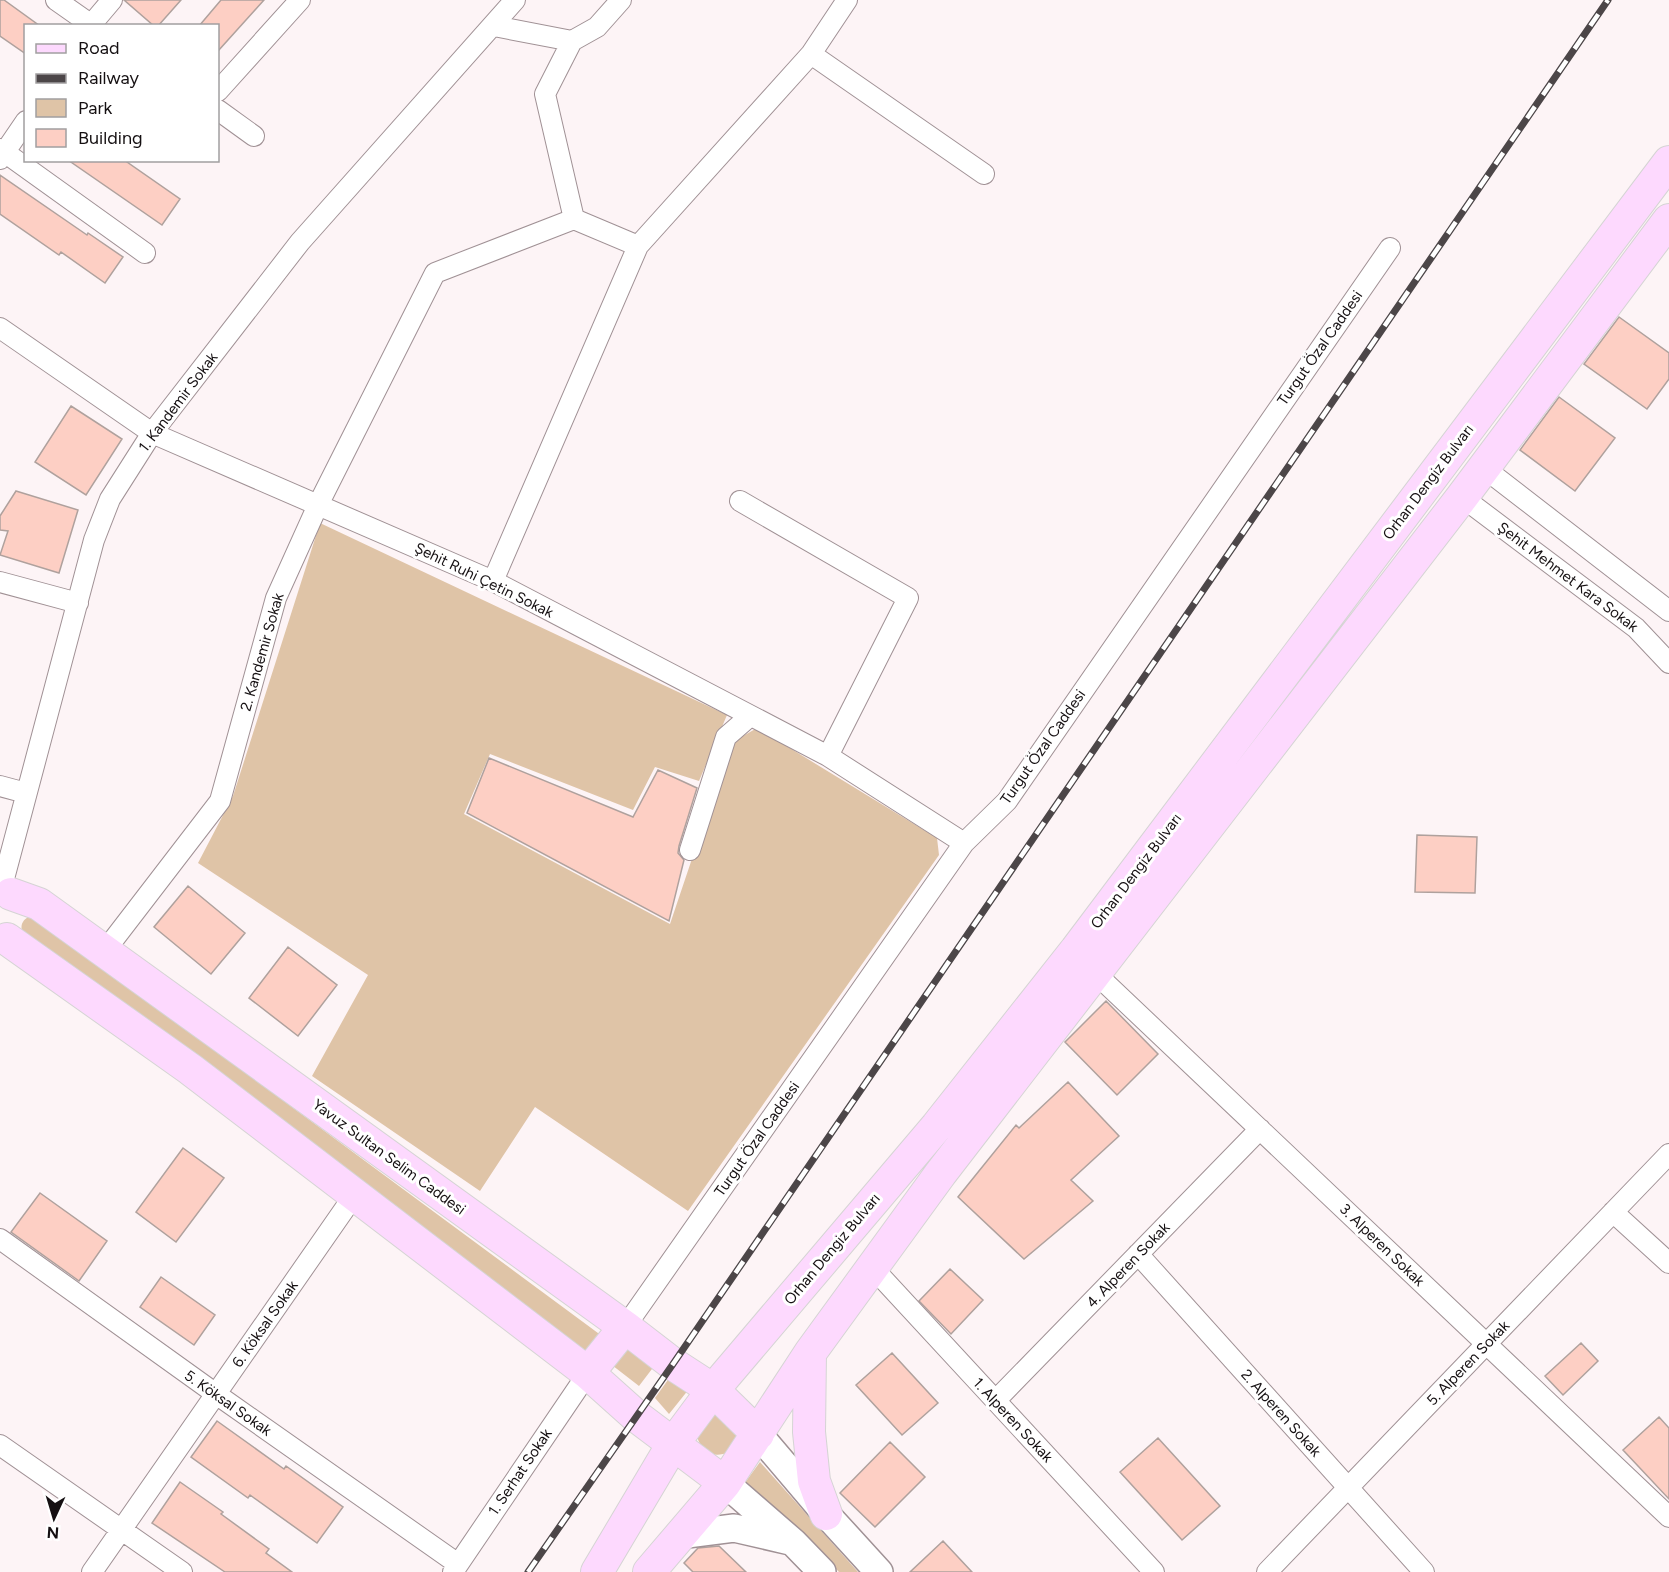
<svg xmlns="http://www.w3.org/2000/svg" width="1669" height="1572" font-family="Figtree,sans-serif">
<rect width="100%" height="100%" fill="#fdf4f6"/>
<path fill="#dfc4a7" d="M320,523L727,715L699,781L655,767L633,810L490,754L464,814L670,924L731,743L757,728L937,838L939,855L688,1211L535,1107L480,1191L312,1076L368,975L198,863L233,796Z
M31,916L36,918L602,1336L589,1354L22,931C20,924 24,918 31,916Z
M623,1344L655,1365L639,1386L608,1362Z
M670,1377L689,1389L669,1414L655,1398Z
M718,1413L739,1436L729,1452C713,1459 701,1452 697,1436L712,1414Z
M760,1462L858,1572H839L821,1553L744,1484Z"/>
<path fill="#fdcfc4" stroke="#afa19d" stroke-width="1.5" d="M0,0H4L40,26H26V54L0,36Z
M124,0H181L158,26H154Z
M221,0H264L218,51V26H199Z
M68,160H124L180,199L162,225Z
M0,175L87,235L88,233L123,257L105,283L61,252L59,255L0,214Z
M1619,317L1669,353V379L1647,409L1584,364Z
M1559,397L1615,438L1575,491L1520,450Z
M71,406L122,439L86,495L35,462Z
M16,491L78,510L59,573L0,555L8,531L0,530V516Z
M489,758L633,817L658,770L697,788L679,846L678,853L684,860L669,921L467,813Z
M1417,835L1477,837L1475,893L1415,892Z
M188,886L245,933L211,974L154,927Z
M288,947L337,985L298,1036L249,998Z
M1106,1001L1158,1054L1117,1095L1065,1042Z
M1068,1082L1119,1136L1071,1180L1093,1201L1024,1259L958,1197L1016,1125L1019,1128Z
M183,1148L224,1178L176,1242L136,1212Z
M40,1193L107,1241L79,1281L11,1232Z
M950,1269L983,1300L951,1334L919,1301Z
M161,1277L215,1315L194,1345L140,1307Z
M1581,1343L1598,1361L1563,1395L1545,1376Z
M892,1353L938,1403L902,1435L856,1385Z
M1659,1417L1669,1428V1499L1623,1450Z
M217,1421L284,1469L286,1466L343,1507L317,1543L250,1495L248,1498L191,1457Z
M1158,1438L1220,1506L1182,1540L1120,1472Z
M890,1442L925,1477L875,1527L840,1493Z
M180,1482L223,1512L221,1514L269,1549L266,1553L292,1572H225L152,1523Z
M943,1541L972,1572H910Z
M719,1546L746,1572H693L684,1563L698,1548Z"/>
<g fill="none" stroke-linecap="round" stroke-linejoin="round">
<g stroke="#a09195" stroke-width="22">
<path id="street" d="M56,0L93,26
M90,26L112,0
M494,26L572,41L597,27L621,0
M572,41L545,94L574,219
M811,54L984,174
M218,91L300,0
M218,110L254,136
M0,149L145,253
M0,159L26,121
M0,328L152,433L493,581L828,756L964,843
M1484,468L1669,611
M1462,497L1636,628L1669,663
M740,501L908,598L828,756
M493,581L638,246
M0,582L78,603
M0,786L26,793
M690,850L726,737L749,717
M1,890L94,540L110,499L152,433L300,242L515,0
M104,952L220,801L276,598L318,505L435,273L574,219L638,246L811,54L847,0
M1096,974L1669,1517
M1613,1212L1669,1263
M0,1239L216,1394L458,1564
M1138,1254L1424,1572
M872,1267L1154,1572
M625,1327L964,843L1007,801L1390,248
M996,1400L1260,1129
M0,1445L182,1572
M92,1572L355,1194
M453,1572L588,1373
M1267,1572L1669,1154"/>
</g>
<g stroke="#a09195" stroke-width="30">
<path id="secondary" d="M758,1434L826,1514L879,1572
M725,1483L793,1542L822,1572
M679,1535L734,1528L790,1541"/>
</g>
<g stroke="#d5d4d4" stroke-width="34">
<path id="primary" d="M11,894L39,904L625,1327L673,1364L713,1390L758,1434
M7,939L190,1069L588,1373L636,1416L725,1483
M810,1353L809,1432L814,1481L826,1514
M588,1373L625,1327
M597,1572L673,1444L713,1390L937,1126L1076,950L1669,162
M649,1572L725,1483L810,1353L941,1173L1462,497L1669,220"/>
</g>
<use href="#street" stroke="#fff" stroke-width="20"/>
<use href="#secondary" stroke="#fff" stroke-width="27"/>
<use href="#primary" stroke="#fdd9fe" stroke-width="32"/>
<g stroke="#4c4648" stroke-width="7">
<path id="rail" d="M528,1572L673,1364L1608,0"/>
</g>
<use href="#rail" stroke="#fff" stroke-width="4.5" stroke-dasharray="14" stroke-linecap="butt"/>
</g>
<g text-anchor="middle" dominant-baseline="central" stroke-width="6" stroke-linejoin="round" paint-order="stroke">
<g font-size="15" fill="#151012" stroke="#fff">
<text transform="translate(1320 348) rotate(-55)">Turgut Özal Caddesi</text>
<text transform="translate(178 402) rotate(-53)">1. Kandemir Sokak</text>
<text transform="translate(1428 482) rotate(-53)">Orhan Dengiz Bulvarı</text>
<text transform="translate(1568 577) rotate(37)">Şehit Mehmet Kara Sokak</text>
<text transform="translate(484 580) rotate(26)">Şehit Ruhi Çetin Sokak</text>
<text transform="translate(262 652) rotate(-74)">2. Kandemir Sokak</text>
<text transform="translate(1043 747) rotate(-55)">Turgut Özal Caddesi</text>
<text transform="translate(1136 871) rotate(-53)">Orhan Dengiz Bulvarı</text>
<text transform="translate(757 1139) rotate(-55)">Turgut Özal Caddesi</text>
<text transform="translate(389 1157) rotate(36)">Yavuz Sultan Selim Caddesi</text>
<text transform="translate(1382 1245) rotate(44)">3. Alperen Sokak</text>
<text transform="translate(832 1249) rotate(-50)">Orhan Dengiz Bulvarı</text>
<text transform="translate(1128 1265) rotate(-46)">4. Alperen Sokak</text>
<text transform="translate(265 1324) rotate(-55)">6. Köksal Sokak</text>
<text transform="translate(1468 1363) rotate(-46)">5. Alperen Sokak</text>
<text transform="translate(228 1403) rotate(35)">5. Köksal Sokak</text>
<text transform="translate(1281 1413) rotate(48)">2. Alperen Sokak</text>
<text transform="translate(1013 1420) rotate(47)">1. Alperen Sokak</text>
<text transform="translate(520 1472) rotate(-56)">1. Serhat Sokak</text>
</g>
</g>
<rect x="24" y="24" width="195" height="138" fill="#ffffff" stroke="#a19fa0" stroke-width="1.5"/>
<rect x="36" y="44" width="30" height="9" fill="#fdd9fe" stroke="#a19fa0" stroke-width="1.5"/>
<text x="78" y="54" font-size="18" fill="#151012">Road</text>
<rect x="36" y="74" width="30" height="9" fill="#4c4648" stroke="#a19fa0" stroke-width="1.5"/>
<text x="78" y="84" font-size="18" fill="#151012">Railway</text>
<rect x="36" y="99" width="30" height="18" fill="#dfc4a7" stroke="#a19fa0" stroke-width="1.5"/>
<text x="78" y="114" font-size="18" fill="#151012">Park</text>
<rect x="36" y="129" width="30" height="18" fill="#fdcfc4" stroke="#a19fa0" stroke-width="1.5"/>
<text x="78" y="144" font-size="18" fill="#151012">Building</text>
<g transform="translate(54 1518) rotate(184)" stroke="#ffffff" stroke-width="4.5" paint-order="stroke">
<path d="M0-4.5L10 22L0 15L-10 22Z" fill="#151012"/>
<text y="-9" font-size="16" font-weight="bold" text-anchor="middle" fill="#151012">N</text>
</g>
</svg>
